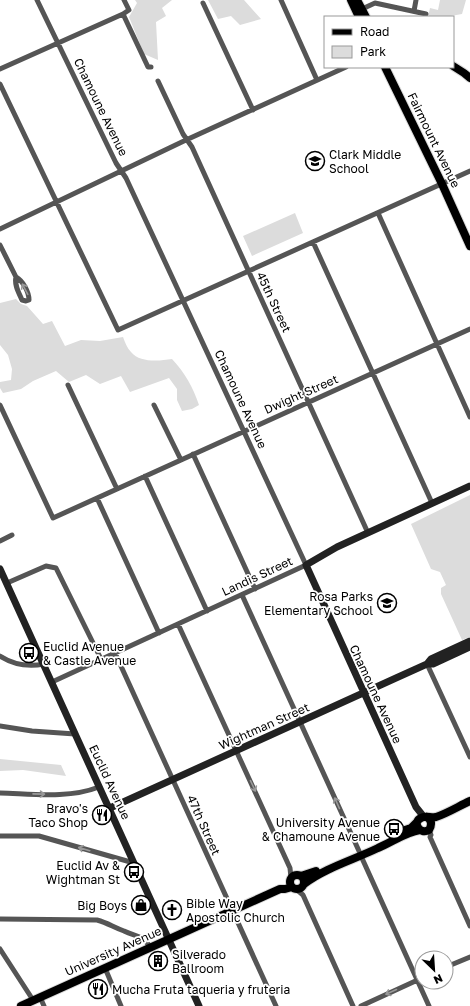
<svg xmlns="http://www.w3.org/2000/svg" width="470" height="1006" font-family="'Golos Text',sans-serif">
<rect width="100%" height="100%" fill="#fff"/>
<path fill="#dcdcdc" d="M135,0H172L162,8L166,16L156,22L158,60L144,54L129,17L137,3Z
M208,0H244L261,19L240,25L231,16L218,19Z
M440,0H466L462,14L445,17H428L430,8L438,10Z
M295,213L303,233L252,256L243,236Z
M16,299L21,304L27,306L43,324L52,321L65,346L81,340L100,341L123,337C125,342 127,348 131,352C140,363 159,361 172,359C185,373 193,387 199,405L192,409L182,411L177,400V389L169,378L130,392L121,376L100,384L86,375L69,382L56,371L33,381L21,389L3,393L0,388V382L11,380L12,369L8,355L0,345V303Z
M470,495V637L462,640L441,594V588L446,585L440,572L431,569L411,524Z
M0,759L61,765L66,776L23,770L0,771Z"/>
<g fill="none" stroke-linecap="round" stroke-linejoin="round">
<g stroke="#dbdbdb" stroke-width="10">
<path id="primary" d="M351,0L359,17
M357,0L366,17
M453,66L464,73L470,78
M385,67L442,184L470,246
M427,817C432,820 432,825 429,830C419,835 412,822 421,818C425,815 431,818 436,817C448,813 459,806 470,801
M405,830L411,828L417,822
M290 882a7 7 0 1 1 14 0a7 7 0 1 1-14 0Z
M301,876L316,871
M304,884C325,868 353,860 378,848C392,842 406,832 420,830
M21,1006L280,889H285L292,887"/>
</g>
<path stroke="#555" stroke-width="5" d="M37,0L116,163L126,178L306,565L52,682
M281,0L317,80
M203,3L253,110
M362,9L375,3L426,14
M414,11L416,0
M123,14L148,67H151
M0,69L123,14L129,10L124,0
M158,81L183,134L192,147L368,533
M0,84L118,330L470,171
M378,213L470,417
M0,229L186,140L346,67
M313,242L432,503
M0,245L16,277C23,281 29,292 29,300L26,301L22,300C19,293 14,285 16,277
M68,385L117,489
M0,405L53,518L470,329
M154,405L181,460
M193,454L255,589
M145,476L207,611
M97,498L159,633
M0,541L12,535
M7,583L46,566L56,568L101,659
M242,595L359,851
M178,624L290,868L291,878
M115,653L276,1006
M0,656C14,665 28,667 44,664
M427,664L470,757
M0,726L32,731L75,734
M0,793C33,794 68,799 99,787
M429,830L431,835L430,837L470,926
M0,836H39L134,863
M361,856L429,1006
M296,889L303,895L353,1006
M0,919L97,920C108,923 113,927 124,931C136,937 142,934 150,947
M0,949L33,1000
M446,967L470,957
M105,968L121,1006
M40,997L44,1006
M361,1006L422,978"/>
<path stroke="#222" stroke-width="7" d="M0,569L199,1006
M427,664H433L470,647
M110,808L396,678L427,664L431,659L470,641
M424,817L416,807L306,565L337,547L470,486"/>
<use href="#primary" stroke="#000" stroke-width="8"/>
</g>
<defs><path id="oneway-shaft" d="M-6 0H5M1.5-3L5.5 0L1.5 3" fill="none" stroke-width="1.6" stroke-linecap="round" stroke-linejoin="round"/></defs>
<g stroke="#999">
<use href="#oneway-shaft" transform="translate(25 289) rotate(-118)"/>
<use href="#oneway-shaft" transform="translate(253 786) rotate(65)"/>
<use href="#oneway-shaft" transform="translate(39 794) rotate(1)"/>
<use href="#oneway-shaft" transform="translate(337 803) rotate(-114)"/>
<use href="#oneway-shaft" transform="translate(84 849) rotate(-164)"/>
<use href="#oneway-shaft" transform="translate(391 992) rotate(156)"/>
</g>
<defs>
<g id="school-ring" transform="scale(1)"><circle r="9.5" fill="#fff" stroke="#000" stroke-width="1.5"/><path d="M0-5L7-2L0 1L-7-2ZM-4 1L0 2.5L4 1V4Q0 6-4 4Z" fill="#000"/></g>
<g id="bus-ring" transform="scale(1)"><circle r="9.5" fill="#fff" stroke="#000" stroke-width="1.5"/><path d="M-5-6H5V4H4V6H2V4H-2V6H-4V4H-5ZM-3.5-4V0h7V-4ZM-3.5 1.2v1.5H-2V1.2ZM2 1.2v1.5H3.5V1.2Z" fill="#000"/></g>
<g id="restaurant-ring" transform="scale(1)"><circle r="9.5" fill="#fff" stroke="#000" stroke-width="1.5"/><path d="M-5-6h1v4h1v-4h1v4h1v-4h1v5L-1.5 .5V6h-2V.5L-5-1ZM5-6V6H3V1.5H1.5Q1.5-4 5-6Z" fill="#000"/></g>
<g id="shop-ring" transform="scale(1)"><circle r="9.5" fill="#fff" stroke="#000" stroke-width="1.5"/><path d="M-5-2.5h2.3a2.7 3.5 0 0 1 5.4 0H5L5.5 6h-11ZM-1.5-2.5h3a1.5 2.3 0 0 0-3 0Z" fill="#000"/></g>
<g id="church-ring" transform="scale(1)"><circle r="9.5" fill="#fff" stroke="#000" stroke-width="1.5"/><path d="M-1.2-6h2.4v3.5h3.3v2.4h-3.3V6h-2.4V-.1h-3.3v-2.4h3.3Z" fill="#000"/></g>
<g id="building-ring" transform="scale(1)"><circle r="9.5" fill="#fff" stroke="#000" stroke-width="1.5"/><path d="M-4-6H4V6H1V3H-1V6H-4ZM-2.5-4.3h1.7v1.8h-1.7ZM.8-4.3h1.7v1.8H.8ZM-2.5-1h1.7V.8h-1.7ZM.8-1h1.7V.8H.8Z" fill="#000"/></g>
</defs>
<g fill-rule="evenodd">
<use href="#school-ring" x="315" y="161"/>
<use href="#school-ring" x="387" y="603"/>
<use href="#bus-ring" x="29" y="653"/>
<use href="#restaurant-ring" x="102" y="815"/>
<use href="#bus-ring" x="394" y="829"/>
<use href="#bus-ring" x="134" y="872"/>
<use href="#shop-ring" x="141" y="905"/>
<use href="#church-ring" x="172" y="910"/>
<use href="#building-ring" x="158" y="961"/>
<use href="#restaurant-ring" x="98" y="989"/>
</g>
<g text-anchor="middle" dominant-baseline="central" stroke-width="3.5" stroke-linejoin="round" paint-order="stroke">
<g font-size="12" fill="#000" stroke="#fff">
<text transform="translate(101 107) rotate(64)">Chamoune Avenue</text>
<text transform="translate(434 140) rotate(64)">Fairmount Avenue</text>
<text transform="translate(274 302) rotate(65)">45th Street</text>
<text transform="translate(301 394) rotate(-24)">Dwight Street</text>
<text transform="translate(241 399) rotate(65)">Chamoune Avenue</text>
<text transform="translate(257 576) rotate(-25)">Landis Street</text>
<text transform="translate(376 694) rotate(65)">Chamoune Avenue</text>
<text transform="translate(264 726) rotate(-24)">Wightman Street</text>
<text transform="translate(110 782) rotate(65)">Euclid Avenue</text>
<text transform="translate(204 825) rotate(66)">47th Street</text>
<text transform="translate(113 951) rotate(-24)">University Avenue</text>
</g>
<g font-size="12" fill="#000" stroke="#fff" text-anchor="start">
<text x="329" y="154">Clark Middle<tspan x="329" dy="14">School</tspan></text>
<text x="373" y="596" text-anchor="end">Rosa Parks<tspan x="373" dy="14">Elementary School</tspan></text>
<text x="43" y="646">Euclid Avenue<tspan x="43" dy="14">&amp; Castle Avenue</tspan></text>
<text x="88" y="808" text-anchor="end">Bravo's<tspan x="88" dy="14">Taco Shop</tspan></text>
<text x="380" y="822" text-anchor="end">University Avenue<tspan x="380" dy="14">&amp; Chamoune Avenue</tspan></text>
<text x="120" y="865" text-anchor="end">Euclid Av &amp;<tspan x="120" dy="14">Wightman St</tspan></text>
<text x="186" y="903">Bible Way<tspan x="186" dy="14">Apostolic Church</tspan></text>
<text x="127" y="905" text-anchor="end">Big Boys</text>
<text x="172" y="954">Silverado<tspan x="172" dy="14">Ballroom</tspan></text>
<text x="112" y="989">Mucha Fruta taqueria y fruteria</text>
</g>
</g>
<rect x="324" y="16" width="130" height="52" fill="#ffffff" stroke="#999999"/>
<rect x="332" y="29" width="20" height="6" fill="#000000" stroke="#999999"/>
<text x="360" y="36" font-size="12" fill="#000000">Road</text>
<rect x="332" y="46" width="20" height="12" fill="#dcdcdc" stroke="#999999"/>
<text x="360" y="56" font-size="12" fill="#000000">Park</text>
<g transform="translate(434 970) rotate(155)"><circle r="19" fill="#ffffff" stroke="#999999"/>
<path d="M0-3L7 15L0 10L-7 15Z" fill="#000000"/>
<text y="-6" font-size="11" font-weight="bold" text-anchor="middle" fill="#000000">N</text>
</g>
</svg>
